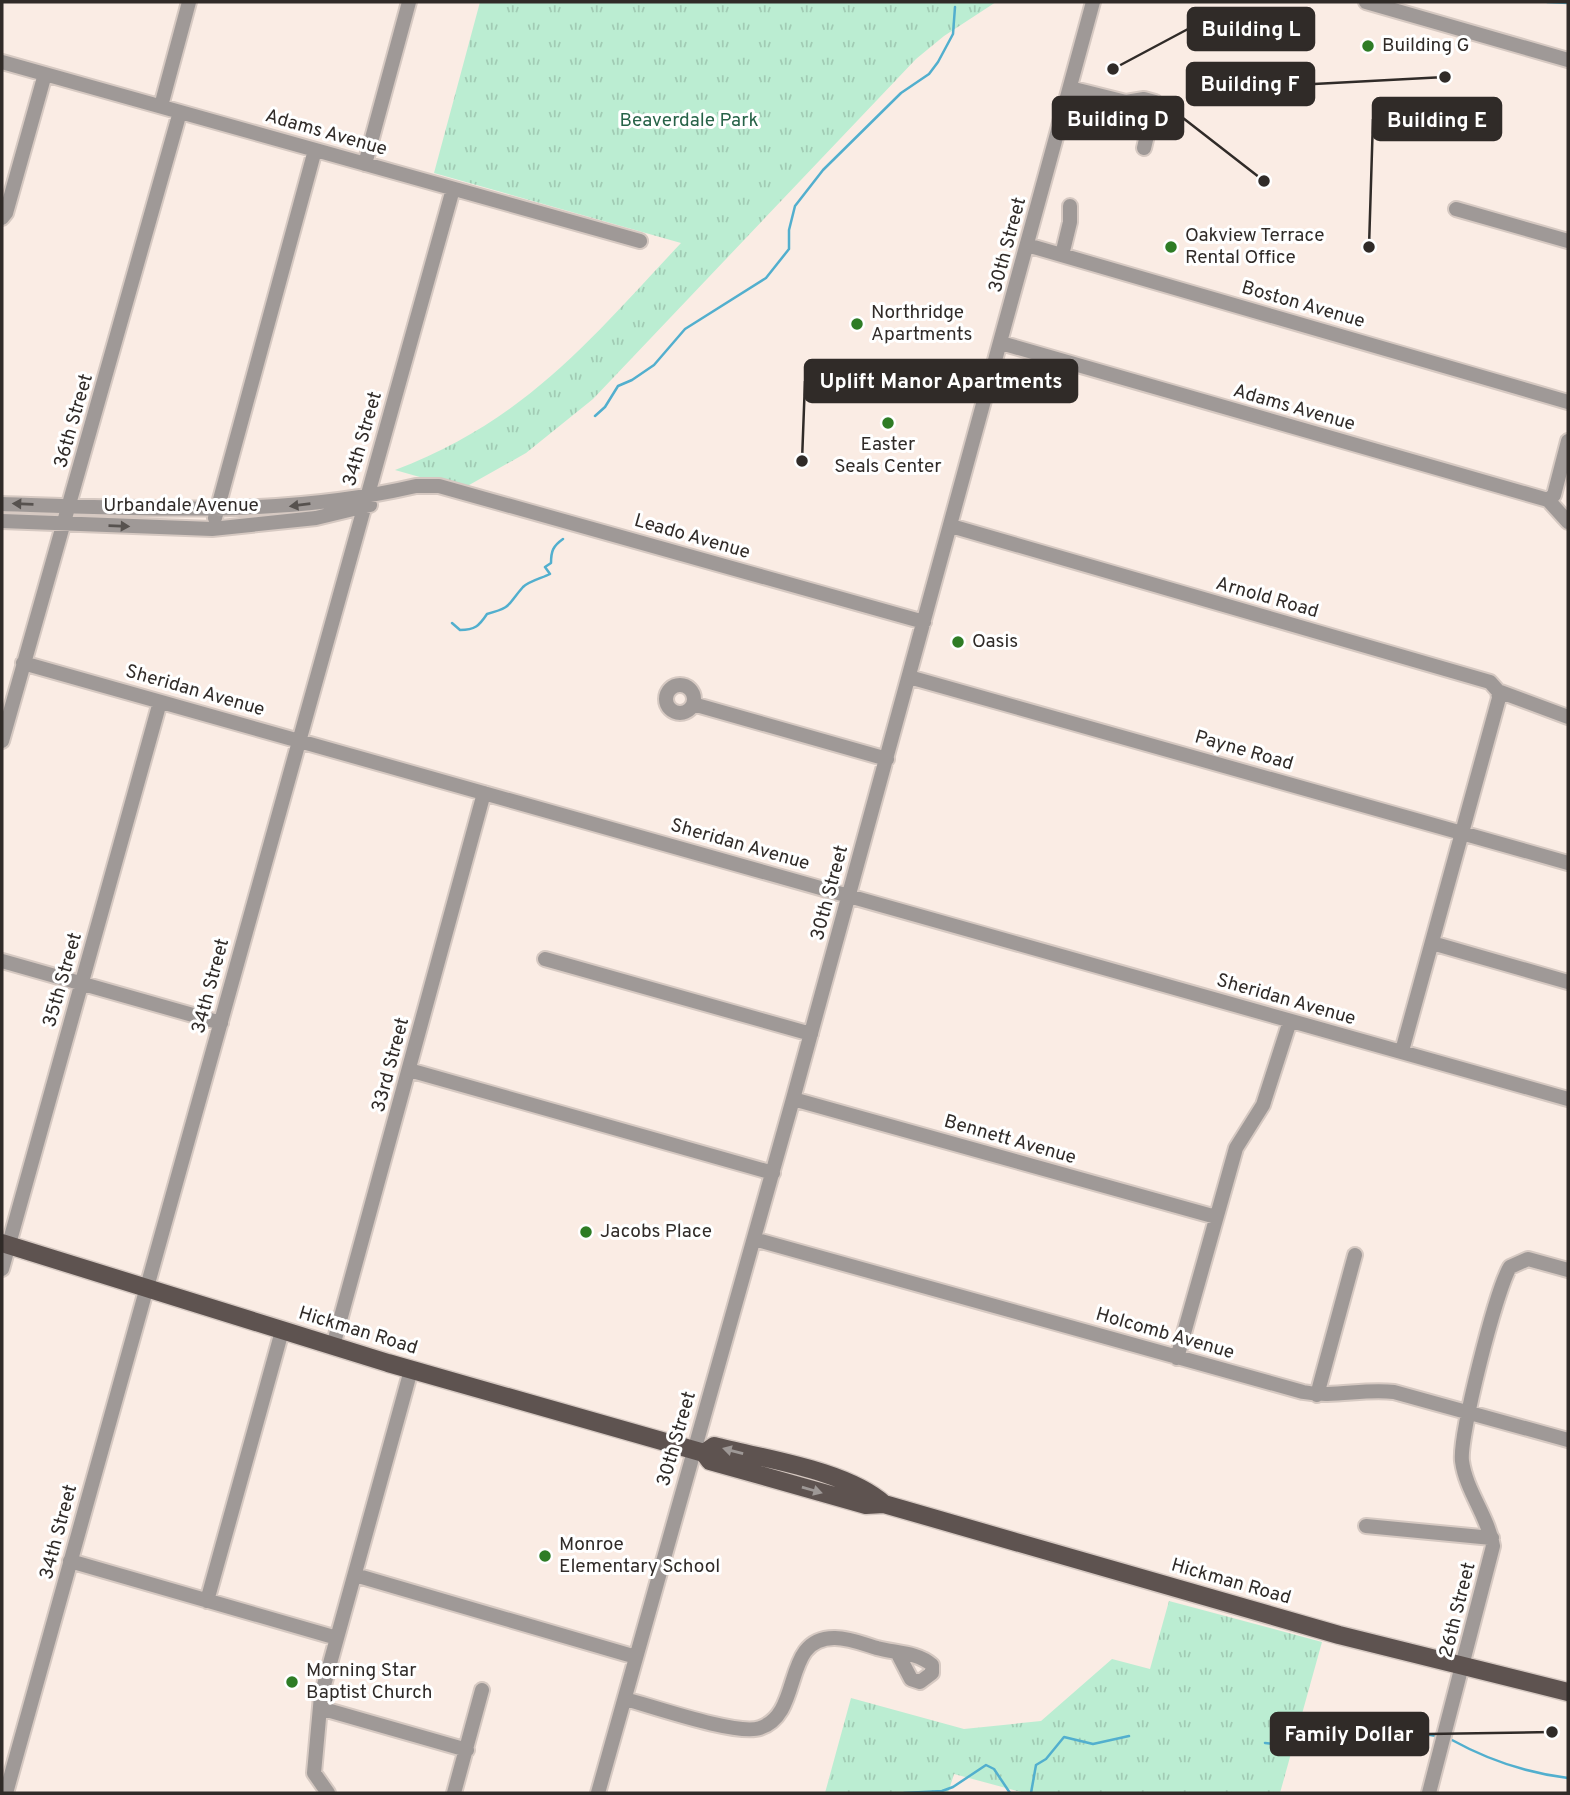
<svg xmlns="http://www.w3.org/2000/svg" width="1570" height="1795" font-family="Overpass,sans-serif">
<defs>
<pattern id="grass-tufts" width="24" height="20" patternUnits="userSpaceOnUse" patternTransform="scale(1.75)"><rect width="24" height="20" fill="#bbedd2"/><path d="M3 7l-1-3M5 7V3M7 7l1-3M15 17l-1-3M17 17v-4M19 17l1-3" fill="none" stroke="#a1cbb4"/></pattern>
</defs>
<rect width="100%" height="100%" fill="#faece4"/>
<path fill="url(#grass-tufts)" d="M480,2H996L944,36L916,59L593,399L526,453L462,489L395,470C526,420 589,341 681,243L434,173Z
M1169,1601L1322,1642L1280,1793H1025L954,1774L948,1793H825L851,1698L964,1729L1041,1721L1112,1659L1150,1669Z"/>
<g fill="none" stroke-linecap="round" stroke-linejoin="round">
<path stroke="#52afce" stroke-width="2.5" d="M1547,2L1568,3
M595,416L605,407L618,386L632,380L654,365L685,329L766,278L789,249V230L795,206L823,170L901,93L929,74L938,62L953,34L955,7
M452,623L460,630C475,630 479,626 487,614C513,607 507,605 523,587C529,581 542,578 550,574L545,567L551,563C551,551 553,546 563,539
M1452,1740C1488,1760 1528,1773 1568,1778
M1265,1743L1304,1747L1366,1729L1386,1727L1436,1736
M904,1793L942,1791L953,1787L986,1765L994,1769L1010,1793
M1031,1793L1036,1765L1046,1759L1064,1737L1093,1744L1129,1736"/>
<g stroke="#d6c9c2" stroke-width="18">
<path id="minor" d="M1366,2L1568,60
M2,62L640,241
M1070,88L1126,102L1144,99L1155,102L1144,148
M161,106L189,2
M365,164L409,2
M1456,209L1568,241
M2,218L6,213L45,74
M1027,245L1568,402
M1062,255L1070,222V206
M1001,343L1548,500L1568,522
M1548,500L1554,495L1568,441
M2,504C141,508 280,518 416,486H439L924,622
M215,518L315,150
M2,521L212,529L316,518L370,505
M951,526L1490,682L1498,691L1568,717
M23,663L1568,1099
M909,677L1568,863
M666 699a14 14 0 1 1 28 0a14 14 0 1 1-28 0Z
M693,704L887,759
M2,741L180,112
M1432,943L1568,982
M545,959L811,1034
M2,961L221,1023
M1402,1051L1499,698L1498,691
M409,1070L773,1173
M793,1099L1216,1217
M754,1239L1303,1392C1334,1398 1363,1388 1394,1392L1568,1440
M2,1269L160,702
M333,1346L484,793
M1177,1358L1236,1148L1263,1105L1290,1021
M1317,1395L1355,1255
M1366,1526L1492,1538
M70,1561L337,1638
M355,1575L636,1657
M207,1601L282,1331
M625,1699C652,1706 737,1736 760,1728C804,1713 781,1637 835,1638C849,1638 864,1644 877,1648C895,1653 917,1652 932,1665V1673L920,1682L911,1679L898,1654
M320,1708L467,1750
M6,1793L453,189
M328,1793L314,1773L321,1696L411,1370
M454,1793L482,1690
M598,1793L793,1099L1093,2
M1429,1793L1493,1546C1488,1516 1466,1491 1462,1461C1459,1436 1496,1290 1510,1267L1528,1259L1568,1270"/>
</g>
<g stroke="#d6c9c2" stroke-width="21">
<path id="major" d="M2,1243L388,1363L704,1453L710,1461L866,1505L884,1504L1339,1635L1568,1692
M704,1453L714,1446C764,1459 846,1470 884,1504"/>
</g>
<use href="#minor" stroke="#9f9997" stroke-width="14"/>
<use href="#major" stroke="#5e5350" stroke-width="18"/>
</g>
<defs><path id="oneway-solid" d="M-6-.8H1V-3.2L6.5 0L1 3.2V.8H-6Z" transform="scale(1.75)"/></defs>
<g fill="#57524f">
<use href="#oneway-solid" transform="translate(23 504) rotate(-178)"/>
<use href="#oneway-solid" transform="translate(300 505) rotate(173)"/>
<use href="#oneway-solid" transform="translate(119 526) rotate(2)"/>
</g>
<g fill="#9e9896">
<use href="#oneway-solid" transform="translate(733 1451) rotate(-165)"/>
<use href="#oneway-solid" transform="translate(812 1490) rotate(16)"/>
</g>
<g fill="#2e7c25" stroke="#fff" stroke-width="2.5">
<circle cx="1368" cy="46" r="7"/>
<circle cx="1171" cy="247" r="7"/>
<circle cx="857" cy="324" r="7"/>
<circle cx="888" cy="423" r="7"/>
<circle cx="958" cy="642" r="7"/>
<circle cx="586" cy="1232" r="7"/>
<circle cx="545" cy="1556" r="7"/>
<circle cx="292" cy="1682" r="7"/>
</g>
<g text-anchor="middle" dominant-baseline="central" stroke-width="6" stroke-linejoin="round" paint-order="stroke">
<g font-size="19" fill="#302b28" stroke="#fff" text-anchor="start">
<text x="1382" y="46">Building G</text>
<text x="1185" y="236">Oakview Terrace<tspan x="1185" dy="22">Rental Office</tspan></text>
<text x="871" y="313">Northridge<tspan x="871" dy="22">Apartments</tspan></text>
<text x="888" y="445" text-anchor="middle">Easter<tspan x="888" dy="22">Seals Center</tspan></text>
<text x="972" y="642">Oasis</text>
<text x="600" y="1232">Jacobs Place</text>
<text x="559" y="1545">Monroe<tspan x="559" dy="22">Elementary School</tspan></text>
<text x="306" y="1671">Morning Star<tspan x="306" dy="22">Baptist Church</tspan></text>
</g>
<g font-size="19" fill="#276348" stroke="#fff">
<text x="689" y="121">Beaverdale Park</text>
</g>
<g font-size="19" fill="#302b28" stroke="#fff">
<text transform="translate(326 133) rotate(16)">Adams Avenue</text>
<text transform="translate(1008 245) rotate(-75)">30th Street</text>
<text transform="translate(1303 305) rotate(16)">Boston Avenue</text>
<text transform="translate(1294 408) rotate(16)">Adams Avenue</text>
<text transform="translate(74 421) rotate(-74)">36th Street</text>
<text transform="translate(363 439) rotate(-74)">34th Street</text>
<text x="181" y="506">Urbandale Avenue</text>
<text transform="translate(692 537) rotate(16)">Leado Avenue</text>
<text transform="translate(1267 598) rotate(16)">Arnold Road</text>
<text transform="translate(195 691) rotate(16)">Sheridan Avenue</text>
<text transform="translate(1244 751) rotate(16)">Payne Road</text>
<text transform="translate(740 845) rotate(16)">Sheridan Avenue</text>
<text transform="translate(830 893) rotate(-75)">30th Street</text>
<text transform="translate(63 980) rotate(-74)">35th Street</text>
<text transform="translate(211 986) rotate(-75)">34th Street</text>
<text transform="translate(1286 1000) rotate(16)">Sheridan Avenue</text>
<text transform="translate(391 1065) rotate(-75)">33rd Street</text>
<text transform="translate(1010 1140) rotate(16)">Bennett Avenue</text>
<text transform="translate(358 1331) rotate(17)">Hickman Road</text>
<text transform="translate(1165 1334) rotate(16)">Holcomb Avenue</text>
<text transform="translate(677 1439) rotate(-74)">30th Street</text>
<text transform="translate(59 1532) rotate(-75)">34th Street</text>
<text transform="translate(1231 1582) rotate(16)">Hickman Road</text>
<text transform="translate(1458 1610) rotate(-76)">26th Street</text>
</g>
</g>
<path fill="none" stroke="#302b28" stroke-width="2.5" d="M1113 69L1188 29M1445 77L1314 84M1264 181L1183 118M1369 247L1373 119M802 461L805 381M1552 1732L1428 1734"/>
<g fill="#302b28" stroke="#fff" stroke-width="2.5">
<circle cx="1113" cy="69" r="7"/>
<circle cx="1445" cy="77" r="7"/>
<circle cx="1264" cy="181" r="7"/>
<circle cx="1369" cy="247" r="7"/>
<circle cx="802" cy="461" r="7"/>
<circle cx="1552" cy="1732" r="7"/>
</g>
<g fill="#302b28" stroke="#302b28" stroke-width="2.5">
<rect x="1188" y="8" width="126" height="42" rx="7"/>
<rect x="1187" y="63" width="127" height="42" rx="7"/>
<rect x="1053" y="97" width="130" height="42" rx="7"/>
<rect x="1373" y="98" width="128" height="42" rx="7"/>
<rect x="805" y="360" width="272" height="42" rx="7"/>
<rect x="1271" y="1713" width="157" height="42" rx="7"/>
</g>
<g font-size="21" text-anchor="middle" font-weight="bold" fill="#fff">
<text x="1251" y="36">Building L</text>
<text x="1250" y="91">Building F</text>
<text x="1118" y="126">Building D</text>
<text x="1437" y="127">Building E</text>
<text x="941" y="388">Uplift Manor Apartments</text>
<text x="1349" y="1741">Family Dollar</text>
</g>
<rect width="1570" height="1795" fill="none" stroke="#302b28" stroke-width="7"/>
</svg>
